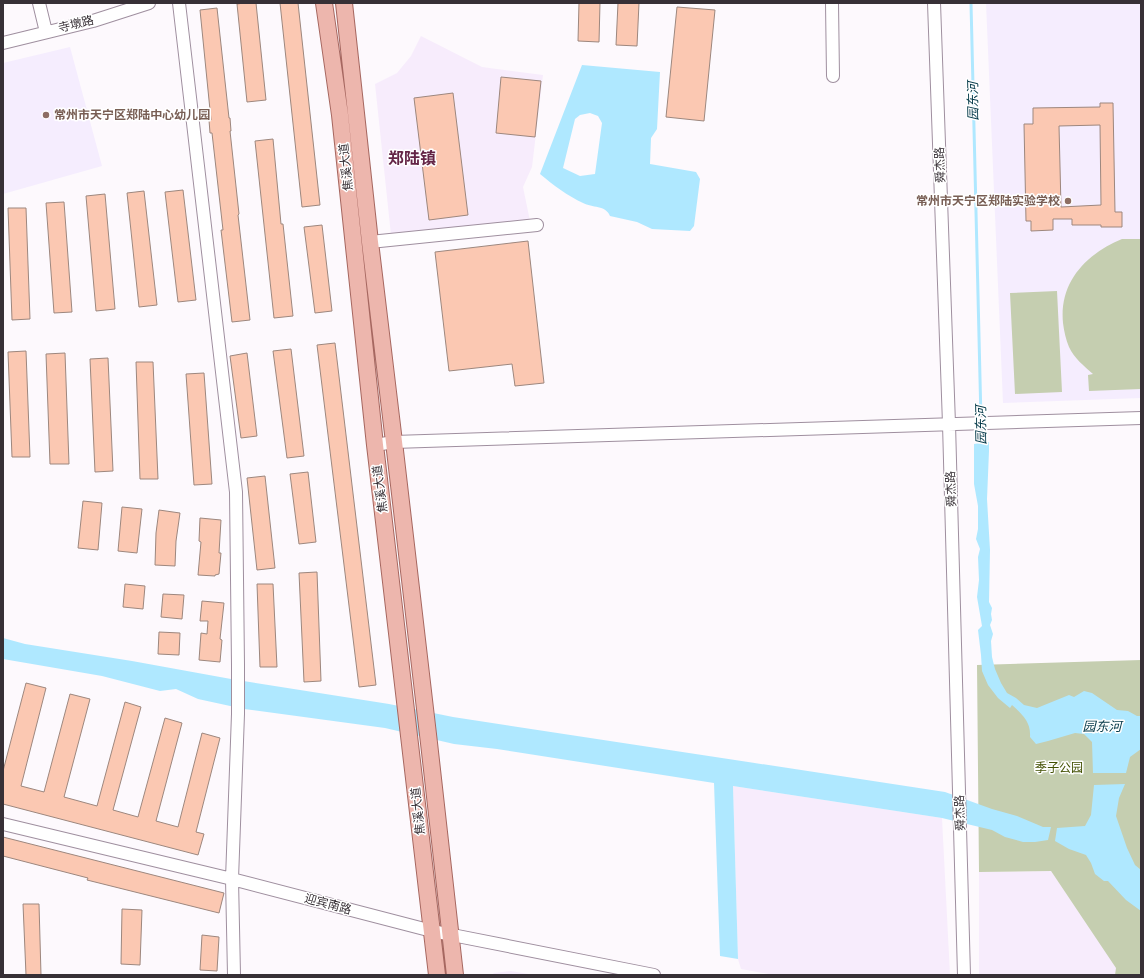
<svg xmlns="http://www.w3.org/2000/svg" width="1144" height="978" font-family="'DM Sans','Noto Sans SC',sans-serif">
<rect width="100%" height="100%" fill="#fdf9fd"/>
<path fill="#f7ecfc" d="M421,36L482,67L543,75L532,167L523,187L530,221L391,235L375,84L397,73L411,56Z
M733,786L942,818L950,975H774L741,969L738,959Z
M1051,871L1117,968L1115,975H979V872Z
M511,971L534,975H492L494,973Z"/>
<path fill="#f5edfe" d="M986,3H1141V398L1003,403Z
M70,47L102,166L3,194V63Z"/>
<path fill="#c5ceb0" d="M1122,239H1141V389L1089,391L1088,375L1093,374C1084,366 1074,358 1069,347C1066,340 1064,331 1063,323C1059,282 1086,254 1122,239Z
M1057,291L1062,392L1015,394L1010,293Z
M1141,660V975H1115L1116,968L1051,871L979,872L977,665Z"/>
<path fill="#afe8ff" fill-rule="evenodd" d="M582,65L660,72L657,129L651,138L650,164L696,172L700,179L694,226L690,231L652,229L637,222L610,216C606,205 592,208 583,203C568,196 553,185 540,174ZM590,113L598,116L602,123L595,174L580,176L563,168L575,119L580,115Z
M989,442V451L987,499L990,550L989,602L992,608L991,614L992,620L990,625L993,634L991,641L992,657L995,669L1001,683L1007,693L1016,698L1024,705L1037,708L1069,695L1074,697L1084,691L1092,693L1117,710L1128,711L1137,716H1141V749L1130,757L1126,773H1093L1092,742L1084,734L1075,733L1048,741L1036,744L1030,737C1031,722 1023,715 1012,705L1010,708L998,698L988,685L982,671L981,655L978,630L982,626L977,597L979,580L978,557L980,549L976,539L978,529V506L974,484V444Z
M3,638L25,644L132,661L231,679L389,704L453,717L945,792L992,809L1017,816L1043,827H1051L1048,840L1035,842H1023L1005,837L992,830L942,818L733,786L738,959L720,956L714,783L497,749L454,744L385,728L244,709L198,699L176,689L160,691L102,676L3,659Z
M1125,784L1119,798L1116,816L1127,848L1135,865L1141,870V911L1126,900L1108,881H1104L1095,874L1091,863L1086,855L1069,849L1055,841L1057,828L1085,826L1091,815L1094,785Z"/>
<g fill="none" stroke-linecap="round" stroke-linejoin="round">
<path stroke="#afe8ff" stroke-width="3" d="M971,3L981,420
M981,426L982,446"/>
</g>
<path fill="#fbc8b2" stroke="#9d877e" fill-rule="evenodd" d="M244,3H256L266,100L247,102L237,4Z
M280,3H298L320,205L302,207Z
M579,3H600L599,42L578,41Z
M618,3H639L637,46L616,45Z
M677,7L715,10L704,121L666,117Z
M217,8L229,118H230L231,131H230L239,214L238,215L250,320L232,322L221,230H223L212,133H210L209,120H211L200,10Z
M501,77L541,81L535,137L496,133Z
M453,93L468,215L429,220L414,98Z
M1100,103H1113L1115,212H1122V227H1101V225H1072V219H1053V230L1031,231V221H1026L1024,124H1033V108L1100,107ZM1100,125L1101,205L1061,207L1059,126Z
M273,139L281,224H283L293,316L274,318L255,141Z
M183,190L196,300L178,302L165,192Z
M144,191L157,305L139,307L127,193Z
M105,194L115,309L96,311L86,196Z
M64,202L72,312L54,313L46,203Z
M8,208H26L30,319L12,320Z
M322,225L332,311L315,313L304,227Z
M528,241L544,383L515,386L512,364L449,371L435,252Z
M335,343L376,685L359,687L317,345Z
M291,349L304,456L287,458L273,351Z
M26,351L30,457H12L8,352Z
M65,353L69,464H50L46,354Z
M247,353L257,436L241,438L230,356Z
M108,358L113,471L95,472L90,359Z
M136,362H153L158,479H140Z
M204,373L212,484L194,485L186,374Z
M308,472L316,542L299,544L290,474Z
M265,476L275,568L257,570L247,478Z
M83,501L102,503L98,550L78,548Z
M122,507L142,509L137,553L118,551Z
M159,510L180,513L176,541L175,566L155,565L156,533Z
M200,518L221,520L219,553H221L219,574L215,575V576L198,575L201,542L199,541Z
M317,572L321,681L304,682L299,573Z
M125,584L145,586L143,609L123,607Z
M257,584H273L277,667H260Z
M163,594L184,595L182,619L161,617Z
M202,601L224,603L220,639L222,640L220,662L199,660L201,633L207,634L208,621H200Z
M159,632L180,633L179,655L158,654Z
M26,683L46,688L21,786L44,792L70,694L90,699L64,797L97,806L125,702L141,707L113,810L138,817L165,718L182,723L156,821L178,827L202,733L220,738L196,832L204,834L198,855L3,804V771Z
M3,837L224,893L219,913L87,880L88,878L3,856Z
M23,904H39L41,975H26Z
M122,909L142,910L140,965L121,964Z
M202,935L219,937L217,971L200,970Z"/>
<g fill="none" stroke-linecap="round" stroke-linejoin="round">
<g stroke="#9f8f9f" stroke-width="14">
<path id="minor" d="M39,3L46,32
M179,3L236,492L238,665V714L232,879L234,975
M832,3L833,76
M934,3L949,424L964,975
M3,43L93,21L149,3
M370,242L537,225
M375,445L394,442L1141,418
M3,824L232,879L432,931L654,975"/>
</g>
<g stroke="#a66760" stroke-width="18">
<path id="major" d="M324,3L340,115L375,445L437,975
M344,3L370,242L394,442L429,743L455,975"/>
</g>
<use href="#minor" stroke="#fff" stroke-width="12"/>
<use href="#major" stroke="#edb6ad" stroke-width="16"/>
</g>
<g fill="#8d6e63" stroke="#fff" stroke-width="1.5">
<circle cx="46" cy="115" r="4"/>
<circle cx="1068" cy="201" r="4"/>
</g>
<g text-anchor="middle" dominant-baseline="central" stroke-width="3" stroke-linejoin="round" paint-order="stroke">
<g font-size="12" fill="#373036" stroke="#fff">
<text transform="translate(76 24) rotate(-14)">寺墩路</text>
<text transform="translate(940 165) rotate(-92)">舜杰路</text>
<text transform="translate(346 167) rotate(-96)">焦溪大道</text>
<text transform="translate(380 489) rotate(-97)">焦溪大道</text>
<text transform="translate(951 489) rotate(-92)">舜杰路</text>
<text transform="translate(418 811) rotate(-96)">焦溪大道</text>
<text transform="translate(960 813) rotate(-92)">舜杰路</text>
<text transform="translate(328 904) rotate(15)">迎宾南路</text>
</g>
<g font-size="12" font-weight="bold" fill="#785e54" stroke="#fff" text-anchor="start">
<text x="54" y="115">常州市天宁区郑陆中心幼儿园</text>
<text x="1060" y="201" text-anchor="end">常州市天宁区郑陆实验学校</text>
</g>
<g font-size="12" fill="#425002" stroke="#fff">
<text x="1059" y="768">季子公园</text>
</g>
<g font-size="13" font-style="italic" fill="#013646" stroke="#fff">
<text transform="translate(973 101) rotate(-91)">园东河</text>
<text transform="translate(981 425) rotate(-91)">园东河</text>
<text x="1102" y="726">园东河</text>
</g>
<g font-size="16" font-weight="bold" fill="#642546" stroke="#fff">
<text x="412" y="158">郑陆镇</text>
</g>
</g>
<rect width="1144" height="978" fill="none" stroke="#373036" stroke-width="8"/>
</svg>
